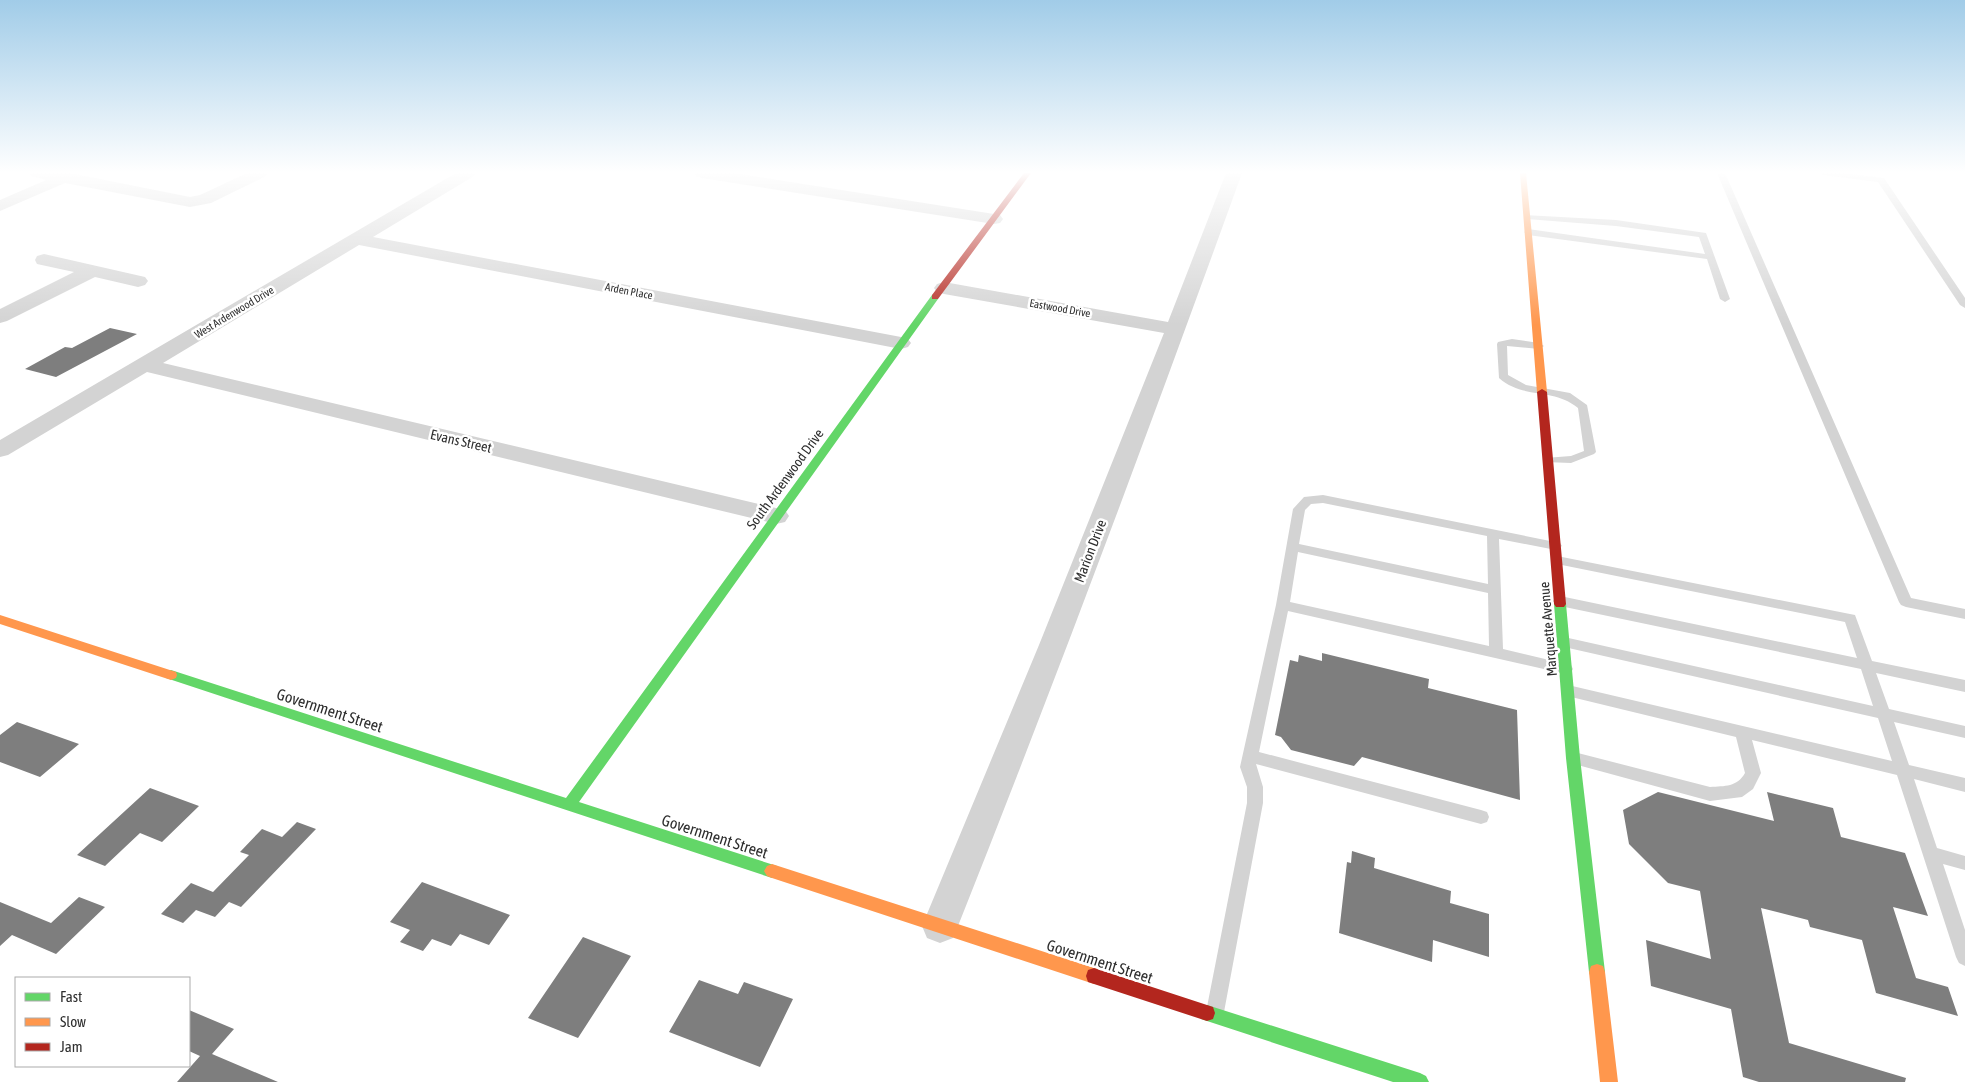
<svg xmlns="http://www.w3.org/2000/svg" width="1965" height="1082" font-family="'Asap Condensed',sans-serif">
<rect width="100%" height="100%" fill="#fff"/>
<path fill="#7e7e7e" d="M110,328L137,334L56,377L25,369L65,347L72,348Z
M1322,653L1429,679L1428,688L1517,710L1520,800L1362,757L1354,766L1291,750L1281,737L1275,735L1290,660L1298,662L1299,655L1322,661Z
M17,722L79,744L40,777L0,762V735Z
M150,788L199,806L162,842L140,833L105,866L77,855Z
M1658,792L1774,821L1767,792L1833,808L1841,837L1905,853L1928,916L1893,907L1916,978L1948,987L1958,1016L1876,993L1862,940L1810,927L1808,920L1761,908L1789,1043L1906,1078L1905,1082H1759L1743,1077L1731,1009L1651,986L1646,940L1711,959L1700,891L1668,883L1629,844L1623,810Z
M297,822L316,829L241,907L229,902L215,917L196,910L183,923L161,914L191,883L213,892L249,855L240,852L262,829L282,837Z
M1352,851L1375,858L1374,868L1451,891L1450,903L1489,914V957L1433,940L1432,962L1339,933L1347,862L1351,863Z
M422,882L510,915L489,945L460,934L451,946L432,939L423,951L400,942L410,930L390,922Z
M79,897L105,907L56,954L12,935L0,946V902L51,923Z
M583,937L631,956L578,1038L528,1018Z
M699,980L738,994L744,982L793,999L760,1067L669,1032Z
M189,1010L234,1029L212,1054L278,1082H177L200,1056L189,1051Z"/>
<g fill="none" stroke-linecap="round" stroke-linejoin="round">
<path fill="#d3d3d3" fill-rule="evenodd" d="M1717,173H1725L1911,598L1965,609V619L1906,607L1901,605L1899,602Z
M1819,173H1843L1884,178L1965,298V308L1960,305L1878,182L1823,175Z
M1524,215L1616,220L1706,233L1730,299L1725,302L1720,299L1707,259L1528,235L1524,232L1528,229L1705,254L1699,237L1616,226L1527,219H1524Z
M1512,339L1539,343L1544,346L1539,349L1507,346L1508,375L1526,385L1570,393L1587,405L1596,452L1594,454L1571,463L1545,462L1543,460L1545,458L1571,456L1584,451L1578,408C1553,387 1524,400 1499,378L1497,344L1498,342Z
M1323,495L1560,543L1562,546L1556,550L1499,539L1503,649L1566,664L1571,665L1573,669L1571,673L1566,674L1288,611L1259,752L1481,810L1487,812L1489,817L1487,822L1481,824L1256,764L1263,787V803L1224,1012L1222,1019L1215,1021L1208,1019L1206,1012L1247,803V787L1240,767L1276,605L1293,509L1304,497ZM1323,503L1487,536L1488,584L1299,544L1305,510L1311,504ZM1298,552L1488,593L1489,646L1290,602Z
M1557,556L1855,615L1872,661L1965,680V692L1876,673L1889,709L1965,726V738L1894,722L1909,765L1965,778V792L1914,779L1937,848L1965,856V870L1943,864L1965,930V966L1959,963L1956,957L1897,775L1752,740L1761,773L1753,789L1742,797L1710,801L1574,764L1569,762L1566,758L1569,754L1574,752L1710,787C1725,786 1737,787 1745,773L1736,737L1563,695L1561,691L1563,687L1568,685L1892,761L1878,718L1564,647L1559,646L1557,642L1559,638L1564,637L1873,706L1861,669L1560,606L1555,604L1553,601L1555,598L1560,596L1857,658L1845,622L1552,563L1551,560Z"/>
<path fill="#d3d3d3" fill-rule="evenodd" d="M29,173H70L190,197L200,195L247,173H268L266,176L211,203L190,207L65,183L0,211V200L46,180L31,176Z
M456,173H476L474,176L373,237L901,337L908,339L911,343L908,347L901,349L359,245L163,363L776,508L785,510L789,516L785,522L776,524L147,372L8,455L0,457V440Z
M694,173H734L994,214L1000,215L1003,219L1000,223L994,224L702,178L696,176Z
M1226,173H1242C1151,425 1057,677 958,926L953,938L940,943L927,938L922,926L1039,645L1164,333L944,294L937,292L934,288L937,284L944,282L1168,322Z
M44,254L145,277L148,281L145,285L138,287L95,277L7,321L0,323V309L74,272L37,264L35,260L37,256Z"/>
<path fill="#63d668" fill-rule="evenodd" d="M935,294L938,295V299L579,802L777,866L780,871L777,876L772,878L166,678L165,675L166,672L171,670L566,798L932,295Z
M1560,600L1564,601L1566,604L1580,758L1605,972L1603,978L1597,980L1591,978L1589,972L1566,758L1554,604L1556,601Z
M1207,1005L1420,1073L1426,1076L1429,1082H1393L1207,1021L1201,1019L1199,1013L1201,1007Z"/>
<path fill="#ff974d" fill-rule="evenodd" d="M1520,173H1526L1547,392L1542,395L1537,392Z
M0,615L176,672L177,675L176,678L171,680L0,624Z
M772,864L1094,968L1100,970L1102,976L1100,982L1094,984L772,878L767,876L764,871L767,866Z
M1597,964L1603,966L1605,972L1618,1082H1600L1589,972L1591,966Z"/>
<path fill="#b3261e" fill-rule="evenodd" d="M1024,173H1031L938,299H932V295Z
M1542,389L1547,392L1566,604L1564,607H1556L1554,604L1537,392Z
M1094,968L1207,1005L1213,1007L1215,1013L1213,1019L1207,1021L1094,984L1088,982L1086,976L1088,970Z"/>
</g>
<linearGradient id="sky" x2="0" y2="1"><stop stop-color="#a1cce8"/><stop offset="0.53" stop-color="#fff"/><stop offset="1" stop-color="#fff" stop-opacity="0"/></linearGradient>
<rect width="1965" height="325" fill="url(#sky)"/>
<g text-anchor="middle" dominant-baseline="central" stroke-width="5" stroke-linejoin="round" paint-order="stroke">
<g font-size="11" fill="#2e2e2e" stroke="#fff">
<text transform="translate(629 291) rotate(11)">Arden Place</text>
<text transform="translate(1060 308) rotate(10)">Eastwood Drive</text>
<text transform="translate(234 312) rotate(-31)">West Ardenwood Drive</text>
</g>
<g font-size="14" fill="#2e2e2e" stroke="#fff">
<text transform="translate(461 441) rotate(13)">Evans Street</text>
<text transform="translate(785 479) rotate(-54)">South Ardenwood Drive</text>
<text transform="translate(1090 551) rotate(-69)">Marion Drive</text>
<text transform="translate(1548 629) rotate(-95)">Marquette Avenue</text>
</g>
<g font-size="16" fill="#2e2e2e" stroke="#fff">
<text transform="translate(330 710) rotate(18)">Government Street</text>
<text transform="translate(715 836) rotate(18)">Government Street</text>
<text transform="translate(1100 961) rotate(18)">Government Street</text>
</g>
</g>
<rect x="15" y="977" width="175" height="90" fill="#ffffff" stroke="#ababab"/>
<rect x="25" y="993" width="25" height="8" fill="#63d668" stroke="#ababab"/>
<text x="60" y="1002" font-size="15" fill="#2e2e2e">Fast</text>
<rect x="25" y="1018" width="25" height="8" fill="#ff974d" stroke="#ababab"/>
<text x="60" y="1027" font-size="15" fill="#2e2e2e">Slow</text>
<rect x="25" y="1043" width="25" height="8" fill="#b3261e" stroke="#ababab"/>
<text x="60" y="1052" font-size="15" fill="#2e2e2e">Jam</text>
</svg>
